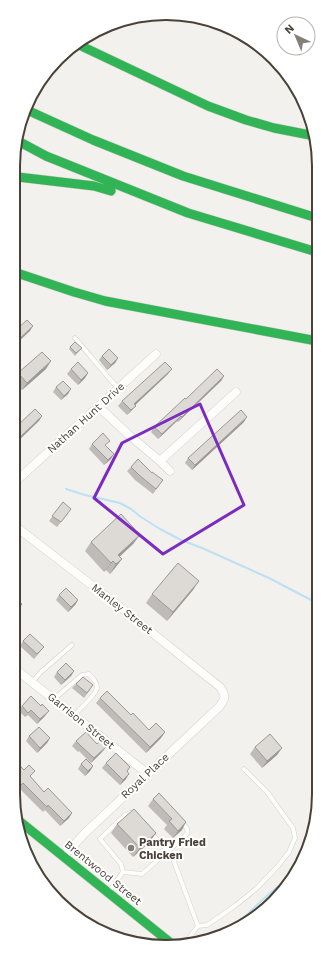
<svg xmlns="http://www.w3.org/2000/svg" width="332" height="960" font-family="'Work Sans',sans-serif">
<rect width="100%" height="100%" fill="#f3f1ee"/>
<g fill="none" stroke-linecap="round" stroke-linejoin="round">
<path stroke="#bde0f2" stroke-width="2" d="M66,489L85,495L120,503L131,509L141,517L160,529L181,540L202,548L269,578L315,602
M230,931L260,902L298,869"/>
<g stroke="#d1cfcb" stroke-width="5">
<path id="lane" d="M75,338C89,354 103,372 118,388
M32,682L41,672L72,645
M54,699L82,675L89,674C93,678 97,682 97,688C95,696 80,709 74,715
M181,822C184,825 189,828 187,834L168,851L173,859L198,926L185,943
M123,872L142,874L168,851L151,833
M109,892L123,872L121,864L100,839L125,815L131,813L133,814
M198,926L207,925L219,917L236,905L256,889L278,866L289,852L295,838L293,828L267,792L244,769"/>
</g>
<g stroke="#d1cfcb" stroke-width="9">
<path id="street" d="M99,407L130,436L160,461L170,471
M160,461L236,392
M15,482L156,354
M15,526L115,603L220,687C226,696 226,698 219,707L84,834L64,856
M14,668L148,774"/>
</g>
<g stroke="#d2cdc5" stroke-width="10">
<path id="fast" d="M77,44L208,106L246,120L274,128L315,136
M27,110L93,140L183,176L317,218
M18,141L46,156L188,213L317,252
M18,177L94,186L111,191
M17,273L74,292L105,301L317,341
M18,820L172,944"/>
</g>
<path stroke="#d3d1cc" stroke-width="1.5" stroke-dasharray="2 2" stroke-linecap="butt" d="M44,884L61,895L75,908L76,914"/>
<use href="#lane" stroke="#fdfdfc" stroke-width="4"/>
<use href="#street" stroke="#fdfdfc" stroke-width="8"/>
<use href="#fast" stroke="#30b455" stroke-width="9"/>
</g>
<path fill="#bebbb8" d="M70,347L82,348L75,356L69,349Z
M102,356L118,358L115,363L107,370L99,360Z
M46,369L22,390L16,384V376L18,373Z
M71,369L88,373L85,378L78,385L67,374Z
M168,374L135,405L132,410L127,415L118,406L122,401Z
M224,376L221,381L178,422L177,421L158,439L151,432L154,427L186,399Z
M56,387L68,394L61,400L53,392Z
M244,422L192,470L185,463L188,458Z
M92,444L106,446L111,459L104,465L89,449Z
M131,467L152,473L163,480L153,494L135,480L127,471Z
M63,502L68,514L57,527L49,521Z
M140,535L133,544L119,557L122,559L115,568L110,574L106,570L104,572L85,551L91,542Z
M193,590L167,621L146,603L152,594Z
M59,595L78,600L75,605L68,612L56,600Z
M14,601L19,609L14,614Z
M23,641L41,651L34,659L20,646Z
M74,671L71,676L61,685L54,677L57,672Z
M76,684L90,690L84,698L72,688Z
M100,698L131,715L149,730L165,732L161,738L146,753L96,703Z
M22,706L45,716L37,724L28,715L25,717L18,710Z
M29,736L50,738L47,743L37,753L26,741Z
M76,741L106,747L102,752L91,763L79,751L78,752L72,746Z
M255,747L282,748L277,755L262,768L250,754Z
M13,758L24,770L31,776L30,777L44,792L72,813L69,818L60,826L45,810L43,812L19,788L16,791L13,787Z
M106,763L130,767L127,772L126,779L120,785L102,768Z
M81,764L93,766L90,771L85,776L78,769Z
M153,799L182,830L173,838L164,829L167,825L148,806Z
M117,824L150,842L133,857L111,833Z"/>
<path fill="#9b9996" d="M33,326L30,331L16,344V342Z
M118,358L115,363L107,370L111,365Z
M51,361L46,369L22,390L27,383Z
M172,369L168,374L131,409L134,404Z
M88,373L85,378L78,385L81,380Z
M224,376L221,381L178,422L182,417Z
M71,389L68,394L61,400L64,396Z
M136,406L127,415L131,410Z
M42,416L39,421L16,443V441Z
M181,416L177,421L158,439L162,434Z
M247,417L244,422L192,470L195,465Z
M114,454L111,459L104,465L108,460Z
M140,535L133,544L114,562L118,555Z
M122,559L115,568L110,574L116,564Z
M113,561L106,570L104,572L111,563Z
M199,581L193,590L167,621L173,612Z
M78,600L75,605L68,612L71,607Z
M74,671L71,676L61,685L65,680Z
M20,681L17,686L14,689V687Z
M49,711L45,716L37,724L40,719Z
M165,732L161,738L146,753L150,747Z
M50,738L47,743L37,753L40,748Z
M106,747L102,752L91,763L94,758Z
M282,748L277,755L262,768L267,761Z
M93,766L90,771L85,776L88,771Z
M129,774L126,779L120,785L123,780Z
M72,813L69,818L60,826L64,821Z
M186,822L182,830L173,838L178,831Z
M156,833L150,842L133,857L140,848Z"/>
<path fill="#dddad6" stroke="#9b9996" d="M27,320L33,326L16,342L17,329Z
M75,342L82,348L76,353L70,347Z
M109,349L118,358L111,365L102,356Z
M42,352L51,361L27,383L18,373Z
M78,362L88,373L81,380L71,369Z
M165,362L172,369L134,404L136,406L131,410L122,401Z
M217,369L224,376L182,417L181,416L162,434L154,427L185,398L186,399Z
M63,381L71,389L64,396L56,387Z
M35,409L42,416L16,441V427Z
M241,410L247,417L195,465L188,458Z
M103,433L110,441L105,445L114,454L108,460L92,444Z
M138,459L152,473V472L163,480L156,489L139,475L131,467Z
M63,502L71,509L61,522L52,516Z
M121,514L140,535L118,555L122,559L116,564L113,561L111,563L91,542Z
M178,563L199,581L173,612L152,594Z
M66,588L78,600L71,607L59,595Z
M16,599L22,604L17,610L14,608V601Z
M30,634L44,647L37,654L23,641Z
M66,663L74,671L65,680L57,672Z
M14,674L20,681L14,687Z
M83,677L93,685L87,693L76,684Z
M107,691L131,715L133,713L149,730L156,723L165,732L150,747L100,698Z
M31,696L41,706L42,704L49,711L40,719L31,710L28,713L22,706Z
M39,727L50,738L40,748L29,736Z
M86,732L97,744L100,741L106,747L94,758L82,747L76,741Z
M270,734L282,748L267,761L255,747Z
M116,753L130,767L127,771L129,774L123,780L106,763Z
M13,758L24,770L29,765L35,771L30,776L44,792L48,788L72,813L64,821L48,805L47,807L23,783L20,786L13,779Z
M86,759L93,766L88,771L81,764Z
M159,793L186,822L178,831L169,821L172,819L153,799Z
M134,809L156,833L140,848L117,824Z"/>
<path fill="none" stroke="#7b2cbf" stroke-width="3" stroke-linejoin="round" d="M200,404L244,505L163,554L94,498L122,443Z"/>
<circle fill="#857f78" stroke="#fff" stroke-width="1.5" cx="131" cy="848" r="4"/>
<g text-anchor="middle" dominant-baseline="central" stroke-width="4" stroke-linejoin="round" paint-order="stroke">
<g font-size="11" fill="#4a4238" stroke="#fff">
<text transform="translate(86 418) rotate(-42)">Nathan Hunt Drive</text>
<text transform="translate(122 609) rotate(38)">Manley Street</text>
<text transform="translate(81 721) rotate(39)">Garrison Street</text>
<text transform="translate(145 776) rotate(-43)">Royal Place</text>
<text transform="translate(103 873) rotate(39)">Brentwood Street</text>
</g>
<g font-size="11" font-weight="bold" fill="#4a4238" stroke="#fff" text-anchor="start">
<text x="139" y="842">Pantry Fried<tspan x="139" dy="13">Chicken</tspan></text>
</g>
</g>
<path d="M0 0H332V960H0ZM166 20H166A146 146 0 0 1 312 166V794A146 146 0 0 1 166 940H166A146 146 0 0 1 20 794V166A146 146 0 0 1 166 20Z" fill="#fff" fill-rule="evenodd"/>
<path fill="none" stroke="#4a4238" stroke-width="2" d="M166 20H166A146 146 0 0 1 312 166V794A146 146 0 0 1 166 940H166A146 146 0 0 1 20 794V166A146 146 0 0 1 166 20Z"/>
<g transform="translate(296 36) rotate(316)"><circle r="19" fill="#ffffff" stroke="#b7b3af"/>
<path d="M0-3L7 15L0 10L-7 15Z" fill="#857f78"/>
<text y="-6" font-size="11" font-weight="bold" text-anchor="middle" fill="#4a4238">N</text>
</g>
</svg>
